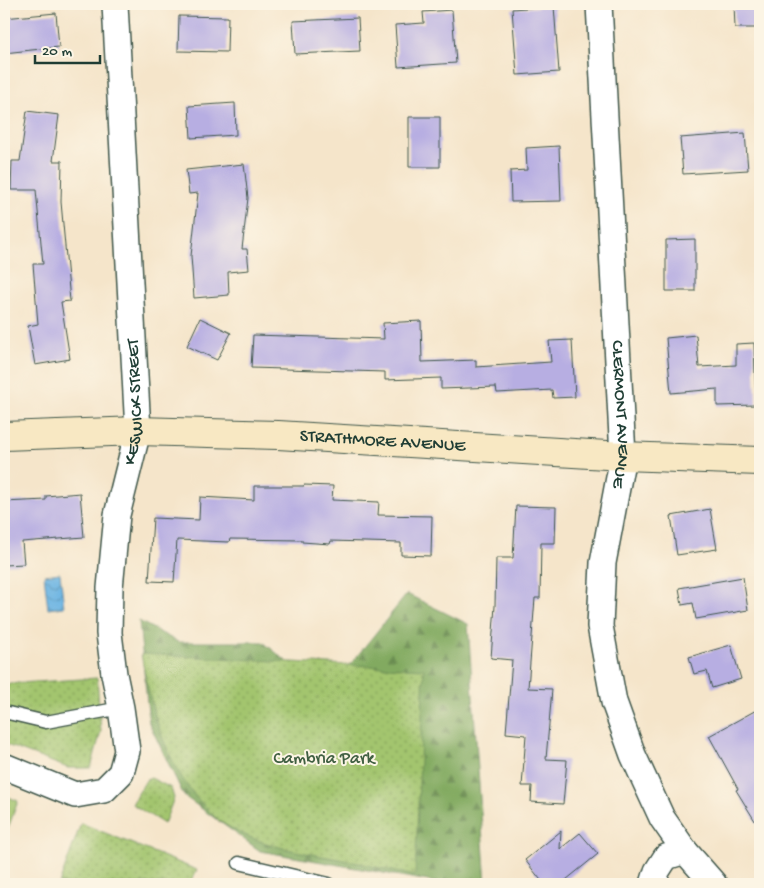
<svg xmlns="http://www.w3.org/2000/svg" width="764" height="888" font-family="'Gochi Hand',sans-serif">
<defs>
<pattern id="forest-firs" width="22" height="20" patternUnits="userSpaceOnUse" patternTransform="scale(1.25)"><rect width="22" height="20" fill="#82aa61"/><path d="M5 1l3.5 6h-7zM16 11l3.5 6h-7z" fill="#6a8c51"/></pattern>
<pattern id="park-dots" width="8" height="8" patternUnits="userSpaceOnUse" patternTransform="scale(1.25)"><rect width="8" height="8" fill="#a3c56e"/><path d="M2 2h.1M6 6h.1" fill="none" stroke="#84a15b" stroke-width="1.8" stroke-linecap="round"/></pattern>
<pattern id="water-waves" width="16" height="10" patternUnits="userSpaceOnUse" patternTransform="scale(1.25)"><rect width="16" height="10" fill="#6bb4e3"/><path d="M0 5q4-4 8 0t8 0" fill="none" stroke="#5794b9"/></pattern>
</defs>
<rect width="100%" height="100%" fill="#fcf5e5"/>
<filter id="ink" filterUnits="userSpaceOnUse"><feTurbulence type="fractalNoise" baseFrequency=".02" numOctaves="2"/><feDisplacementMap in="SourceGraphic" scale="10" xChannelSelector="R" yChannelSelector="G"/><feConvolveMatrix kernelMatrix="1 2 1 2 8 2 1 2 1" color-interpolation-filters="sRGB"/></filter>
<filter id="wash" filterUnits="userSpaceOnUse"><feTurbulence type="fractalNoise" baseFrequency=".0096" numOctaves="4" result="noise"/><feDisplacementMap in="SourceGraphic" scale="20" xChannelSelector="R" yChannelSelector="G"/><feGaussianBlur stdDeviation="1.12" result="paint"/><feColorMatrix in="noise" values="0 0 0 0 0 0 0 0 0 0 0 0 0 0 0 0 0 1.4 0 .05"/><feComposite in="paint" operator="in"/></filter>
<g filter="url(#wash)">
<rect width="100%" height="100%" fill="#f5e5ca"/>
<path fill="url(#forest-firs)" stroke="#50744a" d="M407,594L468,624L486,884H445L260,851L184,796L149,723L139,621L178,642H263L295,668L345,671Z"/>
<path fill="url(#park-dots)" stroke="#618151" d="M141,654L424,669L415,876C397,872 380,868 363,864C314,853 268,851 224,824C218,820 212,815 207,809C166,769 151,709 141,654Z
M97,678L101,731L91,768H68L4,744V684Z
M151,778L171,788L174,798L164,824L132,804L146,780Z
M81,823L197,870L189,884H59Z"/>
<path fill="#a3c56e" stroke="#618151" d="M4,795L18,801L4,839Z"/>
<path fill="url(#water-waves)" stroke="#45788c" d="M60,573L64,607L48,609L44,575Z"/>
<g id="blocks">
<path fill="#b7aee2" d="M734,4H760V28H735Z
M554,6L559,72L517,75L512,9Z
M452,10L456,63L398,67L395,25L424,23L423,12Z
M56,13L59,47L4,53V18Z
M179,16L228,17L227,52L178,51Z
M358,18L360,51L295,54L293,21Z
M235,103L236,135L191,138L189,106Z
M27,111L59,115L53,161H62L61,202L70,301L61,302L70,359L35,365L28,326L38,324L33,264H43L36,190H11L12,161H20Z
M409,117H440V167H409Z
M745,133L748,170L683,174L680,138Z
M559,146L561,201L511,202L510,171L527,170L526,148Z
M244,164L248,198L242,249H247L249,270L228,272L229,295L194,298L191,256L198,193L189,194L186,170Z
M695,239V291H666V240Z
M200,318L231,333L217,360L187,346Z
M421,321L422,362L476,360V367L551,362L549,341L572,340L575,397L553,398L552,390L497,393L496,387L441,389V378L385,380V372L251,368L253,335L384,339L383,323Z
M696,335L699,367L736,365V344L754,343L756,405L717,406V389L671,393L666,338Z
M304,485L333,486L332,500L379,502L378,515L432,516L431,556L401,555V543L331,541L330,544L302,542V540L230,539L229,542L177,540L174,582L149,581L153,518L199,520L200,497L254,500V486H304Z
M80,493L84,537L22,542L24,564L4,565V502L46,500V496Z
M516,506L556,507L555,543H541L540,598H535L528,688L552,689L546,759L567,760L563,804L531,802L532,786H522L526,735L506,733L512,660L491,658L495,606L496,558H513Z
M710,509L717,549L677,555L671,516Z
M743,577L748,610L696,619L693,603L682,605L679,588Z
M731,645L741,679L712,688L707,671L694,674L689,657Z
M760,708V829L736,790L738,789L709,736Z
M561,831L560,849L580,833L598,854L561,884H544L525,860Z"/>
</g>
</g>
<g filter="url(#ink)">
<use href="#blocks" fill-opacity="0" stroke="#3f564a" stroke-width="1"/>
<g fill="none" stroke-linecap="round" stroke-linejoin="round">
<g stroke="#3f564a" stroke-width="15">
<path id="lane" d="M4,712L46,722L121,708
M239,863L329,884"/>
</g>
<g stroke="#3f564a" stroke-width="28">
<g id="street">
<path id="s1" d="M599,4L623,456L603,563L600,626L614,702L633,755L662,818L685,851L714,884"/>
<path id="s2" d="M4,766L75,795L104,790L121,773L127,751L121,708L114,674L109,633L110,588L117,515L138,431L115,4"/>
<path d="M653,884L657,871L666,857L685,851"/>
</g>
</g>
<g stroke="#3f564a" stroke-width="30">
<g id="secondary">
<path id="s3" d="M4,436L138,431L278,435L623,456L760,461"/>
</g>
</g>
<use href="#lane" stroke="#fff" stroke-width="12"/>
<use href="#street" stroke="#fff" stroke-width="25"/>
<use href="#secondary" stroke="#f8e8c3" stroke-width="28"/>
</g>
</g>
<g text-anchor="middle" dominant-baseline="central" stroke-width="4" stroke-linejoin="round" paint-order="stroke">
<g font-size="18" fill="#1f3d34" stroke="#fcf5e5">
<text stroke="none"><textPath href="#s2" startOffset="506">KESWICK STREET</textPath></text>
<text stroke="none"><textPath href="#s1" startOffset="411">CLERMONT AVENUE</textPath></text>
<text stroke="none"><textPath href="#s3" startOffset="379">STRATHMORE AVENUE</textPath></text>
</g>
<g font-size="18" fill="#405f42" stroke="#fcf5e5">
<text x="324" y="759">Cambria Park</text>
</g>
</g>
<rect width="764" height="888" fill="none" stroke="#fcf5e5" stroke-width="20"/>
<path d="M35 55v8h65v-8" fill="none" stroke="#1f3d34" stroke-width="2.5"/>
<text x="42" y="55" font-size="15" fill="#1f3d34" stroke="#fcf5e5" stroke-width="4" paint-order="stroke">20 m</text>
</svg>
